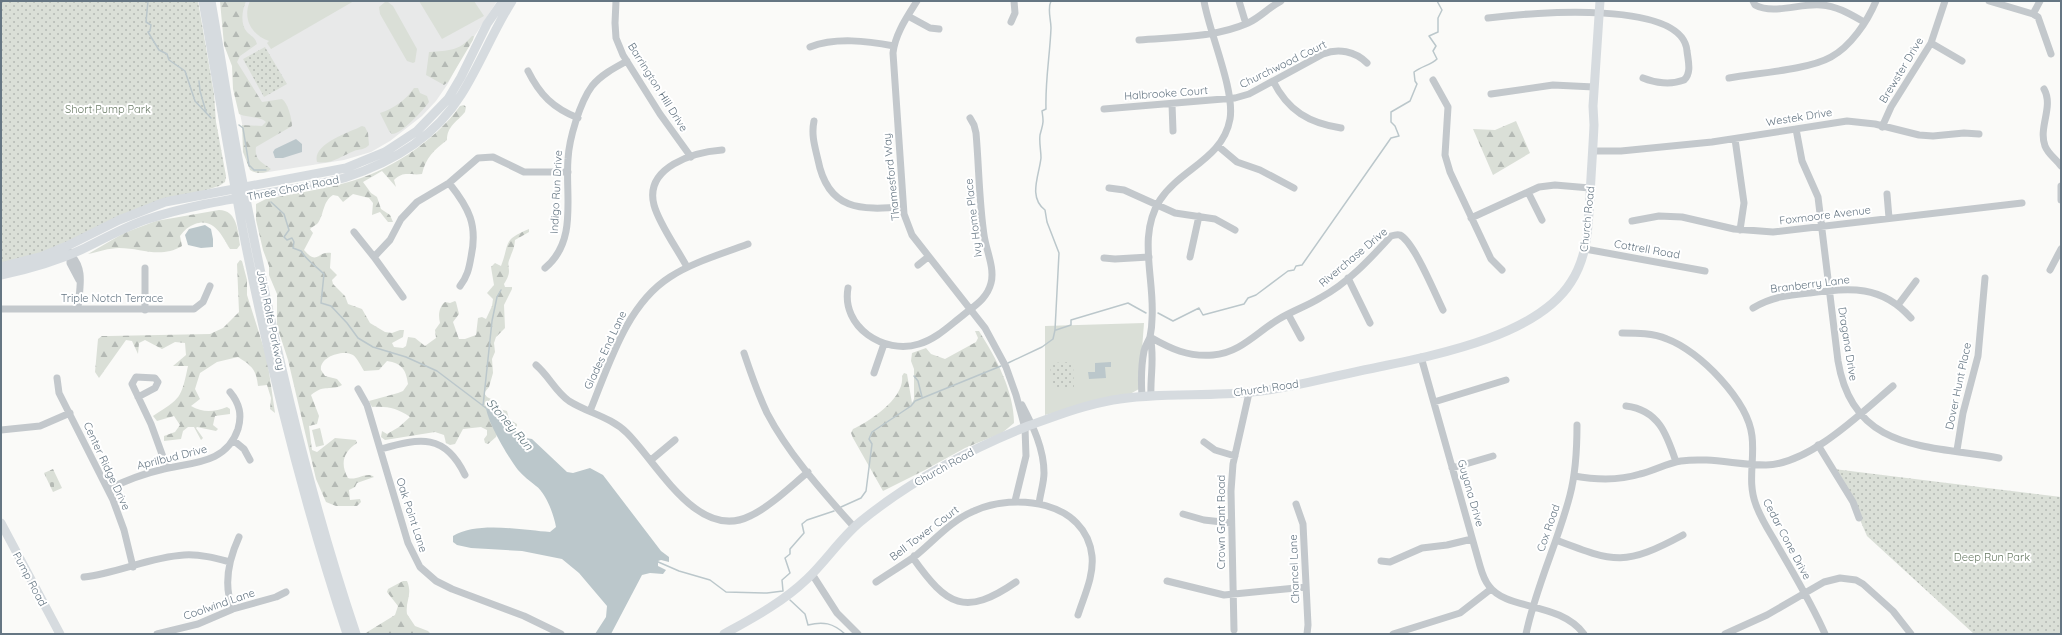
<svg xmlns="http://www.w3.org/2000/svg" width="2062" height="635" font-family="Quicksand,sans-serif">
<defs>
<pattern id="forest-firs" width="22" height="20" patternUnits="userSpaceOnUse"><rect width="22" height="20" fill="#dadfd7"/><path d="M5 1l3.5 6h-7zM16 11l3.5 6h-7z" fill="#b4b9b4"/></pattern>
<pattern id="cemetery-stones" width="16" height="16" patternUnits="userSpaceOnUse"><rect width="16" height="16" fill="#dadfd7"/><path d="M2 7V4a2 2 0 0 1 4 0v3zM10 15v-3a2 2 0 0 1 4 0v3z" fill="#b4b9b4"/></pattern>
<pattern id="park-dots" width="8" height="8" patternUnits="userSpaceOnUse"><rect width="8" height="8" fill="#dadfd7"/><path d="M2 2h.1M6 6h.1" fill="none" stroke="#b4b9b4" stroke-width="1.8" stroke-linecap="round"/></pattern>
</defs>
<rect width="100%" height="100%" fill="#fafaf8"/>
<path fill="#e8e9e9" d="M229,1H497L465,51L447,85L436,101L422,116L390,141L371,152L344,160L262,173L251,167L237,99Z"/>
<path fill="#dadfd7" d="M250,1H354L271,49L267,43L269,41C252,35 242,19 250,1Z
M419,1H474L484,16L442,39Z
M385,2H388L393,6L417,49L415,62L413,63L407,61L380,14L379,7Z
M1144,323L1139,389L1130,394L1045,415V326Z
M320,428L324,445L316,447L312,430Z"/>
<path fill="url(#forest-firs)" d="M220,1H246C242,10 240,24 247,32C252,37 255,37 257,44L240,56L237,62L262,102L282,99C288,103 292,119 292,126L256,147C254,160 262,162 271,169C266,174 256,174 250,170L243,152L242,125L262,126L266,122C259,116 248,118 239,114L233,89L232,66L224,45Z
M472,36H474L473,40L448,82L444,85L426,75L429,52C449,50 458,52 472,36Z
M414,88H418L420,93L427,96L429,102C423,110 402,134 392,134L389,131L380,113C393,109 407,99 414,88Z
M464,105L466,107L465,112C457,122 447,126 447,140C434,150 426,157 422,174C410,176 404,170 394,180L396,187L382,171L363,182L371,193L377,197L381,209L390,215L393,222H388L380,212L372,215L373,203L369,198L353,194L343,202L338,196L333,195C323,201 324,214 318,223C316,225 312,227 310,229L313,233L304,250C318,266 317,251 331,253L330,268L337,275L332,280L333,284L345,296L348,304L362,309L370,323L385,332L392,333L400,330H404L403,337L392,343L394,347L403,348L406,346L408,337L415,338L425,346L436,338L435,330L440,323C438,315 439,307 445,302L450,303L455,301L456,302L459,314L453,322L459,339H465L476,335L478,318L482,317L486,319L492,306L493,299L487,293L494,285L491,267L495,263L501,266C510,243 502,240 529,229V232L515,240C514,250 513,249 510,258C505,268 514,269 504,284L505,287H512V289L504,305L505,328L496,337L494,343L495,352L492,359L493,373L489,387L484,393L487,397L493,400L496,408L507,411L509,419L517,424V430L498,431L496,437L488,444L485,443L484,439L487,435V430L481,427L463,429L455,444L450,445L446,443L444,435L435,432L385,440L381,437L382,431L387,434L399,427L410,417C397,408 388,406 372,407L369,401L398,393L403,391L408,384C406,370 402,363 387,361L379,370L364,371C361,366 357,358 353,355C343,349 319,357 321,370L325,376L337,379L342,385C329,392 326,383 311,395L319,416L317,424L309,426L312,450L317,452L335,438L356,440L357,443C343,452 340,464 348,478C357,481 367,471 374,477L357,483L355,487L349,490L350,500L360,499L361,502L357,506H336L326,502L316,479L288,360L277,326V294L269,275V266L263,250L256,220V204L266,199C292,194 319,190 345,183C388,172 434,142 460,106Z
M1516,121L1530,153L1493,175L1473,129L1495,130Z
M362,126L365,127L368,133L369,145C365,150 359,149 354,151C341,156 331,165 317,162C312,144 348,133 362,126Z
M219,210C237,210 238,231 240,245L237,249H230C222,235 213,217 195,224C189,226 184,230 180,236L182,246C160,259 142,248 119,248C109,248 98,252 88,254L124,233L156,221Z
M240,260L242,261L247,280V295L267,358L275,413L270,409L271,398L267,385L258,386C256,369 252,366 238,357L217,362L200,373L195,389L200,399L191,406C203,413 214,412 227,407L230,409V414L215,416L213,425L218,429L216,431L197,427L196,428L203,438L201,440L194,427H188L183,431L181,439L164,441V436L175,432L180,425L174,416L157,421L153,416C181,398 181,399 188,366H173L186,355L185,343L175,342L162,349L145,340L139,343L138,354L132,341L126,340L99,378L95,372L98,339L102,336H109L210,334L223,328L239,312L237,264Z
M975,331H979C996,358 1014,391 1014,423L1002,433L965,448L925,470L883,491L853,438L851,433L853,429C870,421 905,398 902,376L904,373L907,374L912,403L914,399V369L911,361L912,353L926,348L931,354L945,359L976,342L978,338Z
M403,581H407C413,595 405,601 407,614L415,626L428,631L431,634H364L395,615L398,606L387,592L388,589Z"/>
<path fill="url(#cemetery-stones)" d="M53,469L62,488L53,492L44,473Z"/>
<path fill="url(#park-dots)" d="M1,1H198L214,94L216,122L226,176L225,182L219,186C170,201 123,219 75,238C51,248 27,261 1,267Z
M265,47L287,84L264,97L243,59Z
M1073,362L1074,387L1052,388L1050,363Z
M1834,469L2061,497V634H1974L1867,536L1845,485Z"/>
<path fill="#bbc7cb" d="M296,139L302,144V152L283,158H275L273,152L275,149Z
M205,225L211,229L213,239V247L201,248L188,245L185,235L189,229Z
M1111,362V367H1105L1106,378L1089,379L1088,372H1095V363Z
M486,408C502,413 511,423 520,437L532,439L567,472L573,473L590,468L603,475L661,551L669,557V562L661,560L658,561V566L666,570L663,574L650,573L642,575L611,634H595L606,617L607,606L579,573L562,559L522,551L471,548L457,545L453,542V536C477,521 522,530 550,532L556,527C554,515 546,493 536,486C530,481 523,476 518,470C508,457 488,423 486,408Z"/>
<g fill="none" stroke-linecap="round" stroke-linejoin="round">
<path stroke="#bbc7cb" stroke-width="1.5" d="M148,1L146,22L151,25L150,31L148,32L159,50L167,54L169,60L185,71L195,101L211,118
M199,81L200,91L206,112
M239,125L243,128L249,165L254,170H266
M271,202L284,214L289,230L284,237L287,240L292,238L294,242L293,248L301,251C307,261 316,266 324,274L321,303L331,306L347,323L358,338L373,347L406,357L437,371L486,408
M1158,313L1173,321L1199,308L1203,315L1244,304L1248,298L1256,295L1288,271L1294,270L1296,266L1302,265L1391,138L1399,136L1395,126L1391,122V112L1410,101L1417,84L1415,81L1414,72C1422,66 1431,65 1437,59L1433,51L1436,46L1429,36L1438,32V18L1442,10L1437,1
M1056,330L1071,325V320L1128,303L1146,313
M1008,363L1042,347L1053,339L1055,330L1059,253L1047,222L1045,210C1028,197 1039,176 1041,158C1041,150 1039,143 1040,135C1043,123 1044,124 1042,111L1046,109C1045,81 1050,55 1051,28C1051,19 1047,9 1051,1
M914,376L918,381L922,397
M483,406L492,321L497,297L501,290
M841,507L861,498L866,491L872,444L869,439L872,432L911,406L915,401L1001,366
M656,561L679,571L710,580L726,592L767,593L783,591L782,580L790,573L785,558L790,554V549L804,533L802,524L807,520L834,511
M790,600L805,614L808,625C823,621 833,623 845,634"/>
<path stroke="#c3c8cc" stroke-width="7" d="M616,1L615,23L616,38L623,55L660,114L691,157
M917,1C907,17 895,34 893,53L904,214L912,235L985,328L1006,367L1016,395L1025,428L1026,456L1015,501
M1239,1L1246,24
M1753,1L1755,5C1773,15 1801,3 1821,5C1837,6 1850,14 1864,22
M1989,1L2033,14L2038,17L2051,54
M2033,14L2040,1
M908,16L930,28L939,29
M1488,18C1534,12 1683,0 1687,51C1688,60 1692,73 1684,80C1671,85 1655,83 1643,78
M1011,22L1015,13L1014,1
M1139,40C1175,37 1214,38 1248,23C1261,17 1269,7 1281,1
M1931,43L1962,61
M810,47C836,37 867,41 894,46
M528,71C540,95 553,108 578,118
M1729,78C1756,73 1808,70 1831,57C1851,46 1867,22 1876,1
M1433,80L1448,107L1445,155L1450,172L1491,259L1502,270
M1273,81C1288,111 1309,123 1341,128
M2044,89C2054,107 2038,127 2045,146C2048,154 2056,159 2061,166
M1491,94L1553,85L1594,87
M1172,104L1173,131
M1104,109L1235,98L1249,94L1323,54C1338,48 1355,51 1367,63
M814,121C811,135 815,147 818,160C828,211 861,210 903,207
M1882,127L1891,107L1931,43L1945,1
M1796,129L1802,161L1818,197L1838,361C1853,452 1927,445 1999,458
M1735,139L1744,203L1740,230
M1218,146L1237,162L1260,170L1294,188
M1593,151H1621L1712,142L1847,121L1875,124L1919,135L1933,136L1964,133L1979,134
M449,183C469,208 478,225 471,257C469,269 467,277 460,286
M2061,186V200
M1109,188L1124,190L1175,213L1215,219L1235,230
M1528,192L1542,220
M1887,194L1889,218
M1471,218L1539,187L1555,185L1590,188
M1632,221L1659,216L1682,217L1734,229L1773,232L2022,203
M354,232L374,257L403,297
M1585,249L1705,271
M70,252V263L79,280
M70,254C86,269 79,289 78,309
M374,257L390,240L401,219L417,202L449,183L478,158L493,157L524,172H568
M1190,257L1199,216
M1104,258L1115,259L1149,257
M918,265L928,257
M687,267C678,250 659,224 654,205C644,167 694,152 722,150
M145,268V310
M545,268C578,241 565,196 568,159C569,139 580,102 592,86C601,75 614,68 627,61
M2050,270L2061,249
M1348,278L1370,323
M848,288C841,327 884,355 919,344C936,339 949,326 962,316C974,306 987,299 991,283C995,268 986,250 984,235C979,201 979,167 976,133L974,125L970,118
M1898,305L1916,281
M1753,308C1771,297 1788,295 1809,293C1850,288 1881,284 1911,318
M1,309H194L203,302L210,286
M1288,314L1301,338
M1622,333C1637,333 1653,333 1667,339C1700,351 1748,401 1752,436C1755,460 1747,482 1756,505C1761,519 1769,531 1776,543C1793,573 1811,602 1825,634
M1150,337C1171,349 1188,357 1213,355C1240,353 1257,332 1279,319C1292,311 1307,306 1320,298C1348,283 1370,259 1391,236C1394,235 1397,234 1400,235C1414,242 1435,294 1443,310
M1150,337C1155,356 1150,376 1151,396
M744,353C751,374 758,394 767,413C789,455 823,492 854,527
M1421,357L1480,566C1482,573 1484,580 1489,586C1507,611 1559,601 1584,634
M536,365C549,376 555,391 569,401C588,413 611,417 627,433C658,464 698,542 750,516C771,506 790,487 808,472
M874,373L884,344
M57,378L59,393L113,500L124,530L133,567
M358,389L367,405L408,543L420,567L436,581L452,589L524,616L561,634
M1142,396C1141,381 1141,366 1144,351C1145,346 1148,342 1150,337C1151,332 1152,325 1152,319C1155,279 1137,236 1160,200C1180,169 1223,159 1230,119C1235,90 1209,32 1204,1
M138,397L155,388L158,382L155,378L136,377L132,384L151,424L167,468
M1434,402L1506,380
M1022,405C1033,426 1044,449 1044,473C1044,483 1040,494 1039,504
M1626,406C1659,410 1667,435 1676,462
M590,411C609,365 626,305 670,277C693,262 722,254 748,244
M1,430L40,426L70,413
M233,440L244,449L250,460
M1204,442L1215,450L1235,456
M1818,445L1853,502L1859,518
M381,449C420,438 445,433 465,475
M1957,450L1963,413L1978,356L1985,278
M651,460L675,440
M1452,468L1493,456
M1574,476C1597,480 1618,481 1640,474C1654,471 1667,463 1681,461C1709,457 1738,465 1766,465C1810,464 1861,413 1893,386
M108,489C125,481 142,474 160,470C190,462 226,465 238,429C242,415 240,404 230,392
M1296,504L1303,524L1308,625L1307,634
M1183,514L1204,520L1231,523
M1556,540C1616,563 1625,566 1683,535
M914,556L913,558C947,606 965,617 1016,582
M1381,561L1390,562L1422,548L1447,545L1472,539
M812,574L837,613L858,634
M84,577C118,573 150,557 184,555C200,554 215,558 230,562
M1167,581L1224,595L1306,587
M876,582C888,574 901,566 914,557C934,541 950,521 974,511C1015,492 1086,501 1092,556C1094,576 1084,596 1078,615
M233,609C223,586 229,559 239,537
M1234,630L1231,491L1233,464L1249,393
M157,634L198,624L233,609L276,597L286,592
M1393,634L1460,613L1491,589
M1526,634C1536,586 1558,542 1570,495C1576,472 1577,449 1577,425
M1725,634L1767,615L1824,582L1840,578L1856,580L1863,584L1893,611L1911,634"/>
<path stroke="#d6dbdf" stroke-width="9" d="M203,1C216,76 228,151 242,226C269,364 303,501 347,634
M211,1C221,57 229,113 240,168C270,326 305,482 356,634
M1,267L43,256L67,246L119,220L165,202L346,168L385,152L417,131L448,99L461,77L487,24L503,1
M1,275C30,269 58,261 85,248C106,238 126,226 148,219C212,198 280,194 344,178C391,163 435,137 461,95C480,65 493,31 512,1
M1,523L60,634
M724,634C753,618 783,602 807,579C826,561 840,539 860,522C910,481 968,450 1028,426C1056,416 1084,405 1113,400C1159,392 1206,397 1252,392C1287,389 1321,379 1355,372C1418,358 1534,341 1571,282C1588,256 1588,227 1590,197C1591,173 1593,149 1594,125L1593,106L1600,1"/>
</g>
<g text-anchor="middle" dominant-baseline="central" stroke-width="4" stroke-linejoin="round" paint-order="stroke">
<g font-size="11" fill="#657683" stroke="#fff">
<text transform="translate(1283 64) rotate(-26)">Churchwood Court</text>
<text transform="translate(1901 70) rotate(-59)">Brewster Drive</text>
<text transform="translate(658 87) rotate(58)">Barrington Hill Drive</text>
<text transform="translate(1166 93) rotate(-4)">Halbrooke Court</text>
<text transform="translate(1799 117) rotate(-9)">Westek Drive</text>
<text transform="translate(891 177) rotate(-96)">Thamesford Way</text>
<text transform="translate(293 188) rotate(-11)">Three Chopt Road</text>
<text transform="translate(556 192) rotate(-87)">Indigo Run Drive</text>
<text transform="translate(1825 215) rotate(-7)">Foxmoore Avenue</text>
<text transform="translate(973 218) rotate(-97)">Ivy Home Place</text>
<text transform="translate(1587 219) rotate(-84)">Church Road</text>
<text transform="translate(1647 249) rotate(10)">Cottrell Road</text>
<text transform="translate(1353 257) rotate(-40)">Riverchase Drive</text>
<text transform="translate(1810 284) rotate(-7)">Branberry Lane</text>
<text x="112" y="298">Triple Notch Terrace</text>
<text transform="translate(271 320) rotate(78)">John Rolfe Parkway</text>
<text transform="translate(1848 344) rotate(81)">Dragana Drive</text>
<text transform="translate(605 350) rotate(-65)">Glades End Lane</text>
<text transform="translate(1958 386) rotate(-78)">Dover Hunt Place</text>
<text transform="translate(1266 388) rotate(-8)">Church Road</text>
<text transform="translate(172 457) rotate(-14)">Aprilbud Drive</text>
<text transform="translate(107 466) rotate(65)">Center Ridge Drive</text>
<text transform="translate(944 467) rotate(-29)">Church Road</text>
<text transform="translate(1471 493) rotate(74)">Guyana Drive</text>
<text transform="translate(412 515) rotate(72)">Oak Point Lane</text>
<text transform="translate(1221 522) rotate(-90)">Crown Grant Road</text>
<text transform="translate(1548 528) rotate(-71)">Cox Road</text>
<text transform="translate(924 533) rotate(-37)">Bell Tower Court</text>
<text transform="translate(1787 539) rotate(62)">Cedar Cone Drive</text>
<text transform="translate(1294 569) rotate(-92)">Chancel Lane</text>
<text transform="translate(30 579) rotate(62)">Pump Road</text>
<text transform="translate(219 604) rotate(-19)">Coolwind Lane</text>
</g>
<g font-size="11" fill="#687a64" stroke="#fff">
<text x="108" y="109">Short Pump Park</text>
<text x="1992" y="557">Deep Run Park</text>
</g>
<g font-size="12" font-style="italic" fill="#60757c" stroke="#fff">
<text transform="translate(510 424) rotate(49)">Stoney Run</text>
</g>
</g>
<rect width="2062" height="635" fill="none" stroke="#657683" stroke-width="4"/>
</svg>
